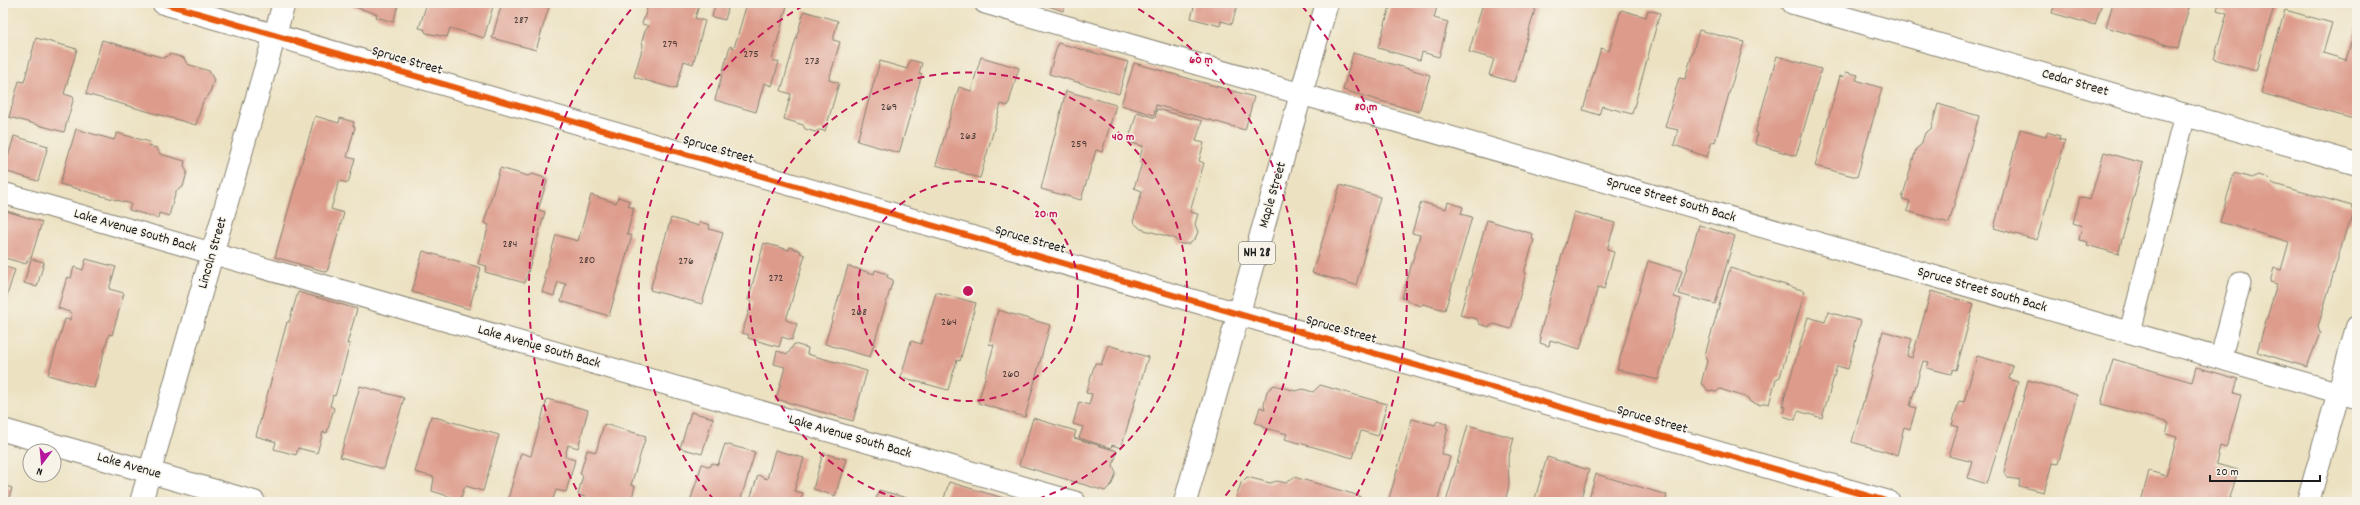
<svg xmlns="http://www.w3.org/2000/svg" width="2360" height="505" font-family="Dekko,sans-serif">
<rect width="100%" height="100%" fill="#f7f3e8"/>
<filter id="ink" filterUnits="userSpaceOnUse"><feTurbulence type="fractalNoise" baseFrequency=".025" numOctaves="2"/><feDisplacementMap in="SourceGraphic" scale="8" xChannelSelector="R" yChannelSelector="G"/><feConvolveMatrix kernelMatrix="1 2 1 2 8 2 1 2 1" color-interpolation-filters="sRGB"/></filter>
<filter id="wash" filterUnits="userSpaceOnUse"><feTurbulence type="fractalNoise" baseFrequency=".012" numOctaves="4" result="noise"/><feDisplacementMap in="SourceGraphic" scale="16" xChannelSelector="R" yChannelSelector="G"/><feGaussianBlur stdDeviation="0.9" result="paint"/><feColorMatrix in="noise" values="0 0 0 0 0 0 0 0 0 0 0 0 0 0 0 0 0 1.4 0 .05"/><feComposite in="paint" operator="in"/></filter>
<g filter="url(#wash)">
<rect width="100%" height="100%" fill="#ece2c2"/>
<g id="blocks">
<path fill="#dd9b8b" d="M342,3H399L393,22L376,17L377,14Z
M427,3H494L484,38L450,28L447,37L426,33L424,29L419,28Z
M502,3H550L536,50L492,38Z
M649,3H700L695,18L705,21L693,64L684,61L676,89L634,77L643,46L642,41L645,31L649,26L642,24Z
M747,3H778L787,6L772,60L779,62L772,86L764,83L756,112L715,100L730,46L734,48Z
M1040,3H1066L1063,11Z
M1195,3H1238L1232,24L1221,21L1220,26L1191,18Z
M1391,3H1438L1434,18L1448,22L1439,57L1422,52L1420,60L1378,48Z
M1483,3H1537L1514,82L1489,75L1494,59L1469,52Z
M2055,3H2102L2095,25L2052,13Z
M2113,3H2190L2178,48L2106,27Z
M2219,3H2275L2256,71L2214,59L2227,13L2217,10Z
M715,5L728,9L725,20L712,17Z
M1621,10L1646,17L1648,10L1660,13L1632,114L1602,106L1599,115L1583,110L1601,48L1609,51Z
M2285,10L2332,23L2323,53L2346,60L2357,23V120L2261,93Z
M804,11L838,21L833,40L840,42L829,80L839,83L825,131L819,130L815,132L805,129L803,125L784,119L791,94L781,91Z
M1699,30L1744,42L1715,142L1712,141L1707,157L1674,145L1678,130L1665,127L1679,78L1685,79Z
M36,38L77,49L64,94L74,97L64,132L9,117L19,81L24,82Z
M102,40L164,58L170,54L184,58L187,64L209,71L214,80L209,95L203,101L196,125L86,94Z
M1058,43L1128,62L1119,94L1049,74Z
M1353,53L1430,75L1419,112L1343,90Z
M1777,56L1821,69L1796,156L1755,144L1757,134L1755,133Z
M981,57L1019,68L1008,106L1001,104L980,178L936,165L959,87L971,91Z
M910,60L922,63L919,73L922,74L899,153L857,141L880,61L907,69Z
M1134,63L1254,97L1245,130L1156,105L1154,115L1121,105Z
M1846,72L1858,75L1856,80L1882,88L1857,177L1815,166L1840,76L1844,77Z
M1066,91L1116,105L1102,152L1096,150L1081,200L1041,189Z
M1938,104L1979,116L1949,223L1907,211L1910,201L1902,199L1916,149L1921,145L1925,133L1931,129Z
M1157,109L1202,121L1196,141L1204,143L1199,161L1204,163L1190,212L1198,214L1195,224L1198,232L1195,239L1189,244H1180L1174,238L1141,229L1133,222L1142,191L1134,188L1142,163L1139,162L1143,146L1128,142L1137,112L1155,118Z
M315,116L339,123L340,118L354,122L353,126L355,127L347,157L355,159L348,183L339,181L331,209L344,213L327,272L275,257Z
M76,129L114,140L117,133L150,142L149,146L157,148L160,154L185,161L184,166L187,172L183,187L176,191L169,216L159,213L158,218L129,210L131,204L60,184Z
M2020,129L2046,136L2047,132L2060,136L2059,139L2065,141L2037,240L1994,228Z
M14,136L48,146L38,181L4,171Z
M2104,152L2143,163L2118,254L2087,245L2088,242L2079,240L2082,226L2073,223L2080,197L2090,200Z
M500,168L528,176L532,174L542,177L547,181L538,210L545,212L525,283L485,272L487,266L478,264L489,225L484,223Z
M2234,173L2252,178L2259,175L2268,178L2274,184L2352,206L2354,212L2351,222L2347,227L2318,327L2320,333L2307,367L2257,352L2277,284L2270,282L2274,268L2281,270L2289,242L2220,222Z
M1340,185L1380,197L1356,285L1312,273Z
M591,195L616,203L618,197L630,201L628,206L634,208L627,234L632,236L609,316L561,301L566,284L558,282L554,296L542,292L546,279L544,278L556,235L578,241Z
M1421,202L1446,209L1448,202L1463,207L1461,214L1472,217L1445,310L1423,304L1420,306L1402,298L1420,235L1412,233Z
M3,210L42,222L31,258L29,257L26,264L5,258L7,250L3,249Z
M1574,212L1615,223L1607,250L1614,252L1604,289L1598,287L1580,349L1550,340L1549,346L1540,343L1541,338L1539,337Z
M671,218L699,226L700,222L710,225L709,229L723,233L702,304L650,290Z
M1487,220L1533,234L1532,239L1534,240L1524,273H1526L1511,329L1494,324L1489,327L1479,324L1477,319L1460,315Z
M1699,225L1735,236L1715,304L1679,294Z
M764,243L789,250L790,247L801,251L800,253L805,255L786,320L797,324L792,340L782,337L779,347L748,338L749,335L742,333L752,301L748,300Z
M423,251L481,268L469,309L412,292Z
M31,259L44,262L37,287L24,283Z
M86,259L116,267L109,289L124,293L112,335L109,334L94,388L48,375L65,319L70,320L72,313L58,308L67,277L71,278L74,267L83,270Z
M1648,261L1682,271L1674,297L1681,299L1658,380L1617,369Z
M3,266L15,270L3,308Z
M848,266L874,274L875,270L888,274L887,277L893,280L870,357L825,344Z
M1730,268L1805,291L1780,377L1776,379L1769,404L1765,403L1760,405L1750,402L1748,398L1720,389L1716,392L1707,390L1704,385L1701,384L1707,361L1705,355Z
M1931,291L1974,304L1956,370L1953,369L1951,374L1927,368L1929,362L1923,361L1910,406L1916,408L1910,429L1904,427L1897,455L1852,442L1883,331L1912,339L1907,356L1912,358Z
M298,292L357,309L347,344H350L335,396L333,395L330,406L334,408L327,433L323,432L317,453L298,448L296,455L274,449L276,442L256,436L287,322H289Z
M936,292L976,303L960,361L957,360L948,390L901,377L911,341L921,344Z
M998,310L1050,325L1025,417L978,403L994,345L989,344Z
M1828,312L1861,321L1848,369L1837,366L1822,418L1798,411L1795,420L1783,416L1786,407L1782,406L1808,317L1825,322Z
M794,344L808,348L807,354L867,371L853,421L776,399L785,367L774,364L777,351L788,354Z
M1108,345L1148,357L1121,448L1112,445L1111,448L1079,438L1083,427L1073,424L1079,402L1089,405L1092,394L1086,393L1095,363L1101,365Z
M1977,356L2013,366L2009,379L2018,382L1987,484L1968,478L1973,462L1949,456L1958,427L1952,425L1959,401L1964,402Z
M2113,359L2192,382L2196,367L2238,379L2234,393L2241,395L2226,448L2220,446L2216,464L2238,470L2230,498L2239,502H2141L2149,471L2166,476L2177,437L2166,434L2169,423L2101,404Z
M2028,380L2077,395L2058,464L2052,463L2044,492L2019,486L2020,480L2009,478L2004,472Z
M1274,385L1296,391L1303,389L1313,392L1320,385L1387,404L1378,436L1361,431L1353,458L1285,439L1287,434L1262,427L1263,425L1255,423L1260,407L1265,409L1264,404L1267,391Z
M360,386L404,398L384,469L340,457Z
M547,399L588,410L578,448L568,445L565,457L575,460L566,492L556,490L552,502H507L521,453L531,456Z
M691,412L713,418L702,454L680,448Z
M431,416L499,435L483,491L465,486L460,500L432,491L434,477L415,472Z
M1033,418L1076,431L1074,438L1117,451L1113,466L1116,473L1112,484L1105,491L1019,465Z
M1412,419L1435,425L1437,421L1447,424L1446,428H1448L1441,454L1450,457L1437,502H1388Z
M604,424L646,436L631,485L635,486L631,502H584L585,497L578,495L583,475L580,474L587,450L596,452Z
M1468,425L1514,438L1508,460L1509,485L1505,502H1446Z
M725,444L755,452L740,502H690L702,464L710,467L712,463L718,465Z
M775,450L804,458L794,491L803,493L800,502H749L758,475L767,479Z
M823,453L846,459L835,496L813,489Z
M1547,457L1589,470L1580,502H1534Z
M1596,474L1667,495L1665,502H1588Z
M1247,477L1270,483L1277,481L1286,483L1294,477L1360,496L1359,502H1239L1237,495L1241,483Z
M949,482L1010,500L1009,502H943Z
M3,485L12,488L8,502H3Z
M879,490L910,499L909,502H875Z"/>
</g>
</g>
<g filter="url(#ink)">
<use href="#blocks" fill-opacity="0" stroke="#847f6f" stroke-width="1"/>
<g fill="none" stroke-linecap="round" stroke-linejoin="round">
<g stroke="#847f6f" stroke-width="23">
<path id="service" d="M985,3L2357,398
M3,193L1075,502
M2130,332L2185,115
M2221,357L2240,283"/>
</g>
<g stroke="#847f6f" stroke-width="24">
<path id="minor" d="M1793,3L2357,164
M141,502L284,3"/>
</g>
<g stroke="#847f6f" stroke-width="24">
<path id="tertiary" d="M163,3L1889,502
M3,430L254,502"/>
</g>
<g stroke="#847f6f" stroke-width="24">
<path id="primary" d="M1185,502L1327,3
M2308,502L2357,327"/>
</g>
<use href="#service" stroke="#fff" stroke-width="21"/>
<use href="#minor" stroke="#fff" stroke-width="22"/>
<use href="#tertiary" stroke="#fff" stroke-width="22"/>
<use href="#primary" stroke="#fff" stroke-width="22"/>
<g stroke="#f7f3e8" stroke-width="8">
<path id="cycleway" d="M163,3L1889,502"/>
</g>
<use href="#cycleway" stroke="#e8590c" stroke-width="6"/>
</g>
</g>
<g fill="none" stroke="#c2185b" stroke-width="2" stroke-dasharray="7 5">
<circle cx="968" cy="291" r="110"/>
<path d="M908 502A219 219 0 1 1 1028 502"/>
<path d="M714 500A329 329 0 0 1 808 3M1128 3A329 329 0 0 1 1222 500"/>
<path d="M582 500A439 439 0 0 1 634 6M1302 6A439 439 0 0 1 1354 500"/>
</g>
<g text-anchor="middle" dominant-baseline="central" stroke-width="3" stroke-linejoin="round" paint-order="stroke">
<g font-size="12" fill="#4c3c38">
<text x="521" y="20">287</text>
<text x="670" y="44">279</text>
<text x="751" y="54">275</text>
<text x="812" y="61">273</text>
<text x="889" y="107">269</text>
<text x="968" y="136">263</text>
<text x="1079" y="144">259</text>
<text x="510" y="244">284</text>
<text x="587" y="260">280</text>
<text x="686" y="261">276</text>
<text x="776" y="278">272</text>
<text x="859" y="312">268</text>
<text x="949" y="322">264</text>
<text x="1011" y="374">260</text>
</g>
<rect fill="#f7f3e8" stroke="#5e5c59" stroke-width="1" x="1239" y="242" width="36" height="22" rx="3"/>
<g font-size="13" font-weight="bold" fill="#1c1c1c">
<text x="1257" y="253">NH 28</text>
</g>
<g font-size="14" fill="#1c1c1c" stroke="#f7f3e8">
<text transform="translate(407 61) rotate(16)">Spruce Street</text>
<text transform="translate(2075 83) rotate(16)">Cedar Street</text>
<text transform="translate(718 150) rotate(16)">Spruce Street</text>
<text transform="translate(1273 195) rotate(-74)">Maple Street</text>
<text transform="translate(1671 200) rotate(16)">Spruce Street South Back</text>
<text transform="translate(135 231) rotate(16)">Lake Avenue South Back</text>
<text transform="translate(1030 240) rotate(16)">Spruce Street</text>
<text transform="translate(213 253) rotate(-74)">Lincoln Street</text>
<text transform="translate(1982 290) rotate(16)">Spruce Street South Back</text>
<text transform="translate(1341 330) rotate(16)">Spruce Street</text>
<text transform="translate(539 347) rotate(16)">Lake Avenue South Back</text>
<text transform="translate(1652 420) rotate(16)">Spruce Street</text>
<text transform="translate(850 437) rotate(16)">Lake Avenue South Back</text>
<text transform="translate(129 466) rotate(16)">Lake Avenue</text>
</g>
</g>
<circle cx="968" cy="291" r="6" fill="#c2185b" stroke="#f7f3e8" stroke-width="2"/>
<g font-size="12" text-anchor="middle" font-weight="bold" fill="#c2185b" stroke="#f7f3e8" stroke-width="3" stroke-linejoin="round" paint-order="stroke">
<text x="1201" y="63">60 m</text>
<text x="1366" y="110">80 m</text>
<text x="1123" y="140">40 m</text>
<text x="1046" y="217">20 m</text>
</g>
<rect width="2360" height="505" fill="none" stroke="#f7f3e8" stroke-width="16"/>
<g transform="translate(42 463) rotate(196)"><circle r="19" fill="#f7f3e8" stroke="#9f9d96"/>
<path d="M0-3L7 15L0 10L-7 15Z" fill="#b5179e"/>
<text y="-6" font-size="11" font-weight="bold" text-anchor="middle" fill="#1c1c1c">N</text>
</g>
<path d="M2210 475v6h110v-6" fill="none" stroke="#1c1c1c" stroke-width="2"/>
<text x="2216" y="475" font-size="12" fill="#1c1c1c" stroke="#f7f3e8" stroke-width="3" paint-order="stroke">20 m</text>
</svg>
